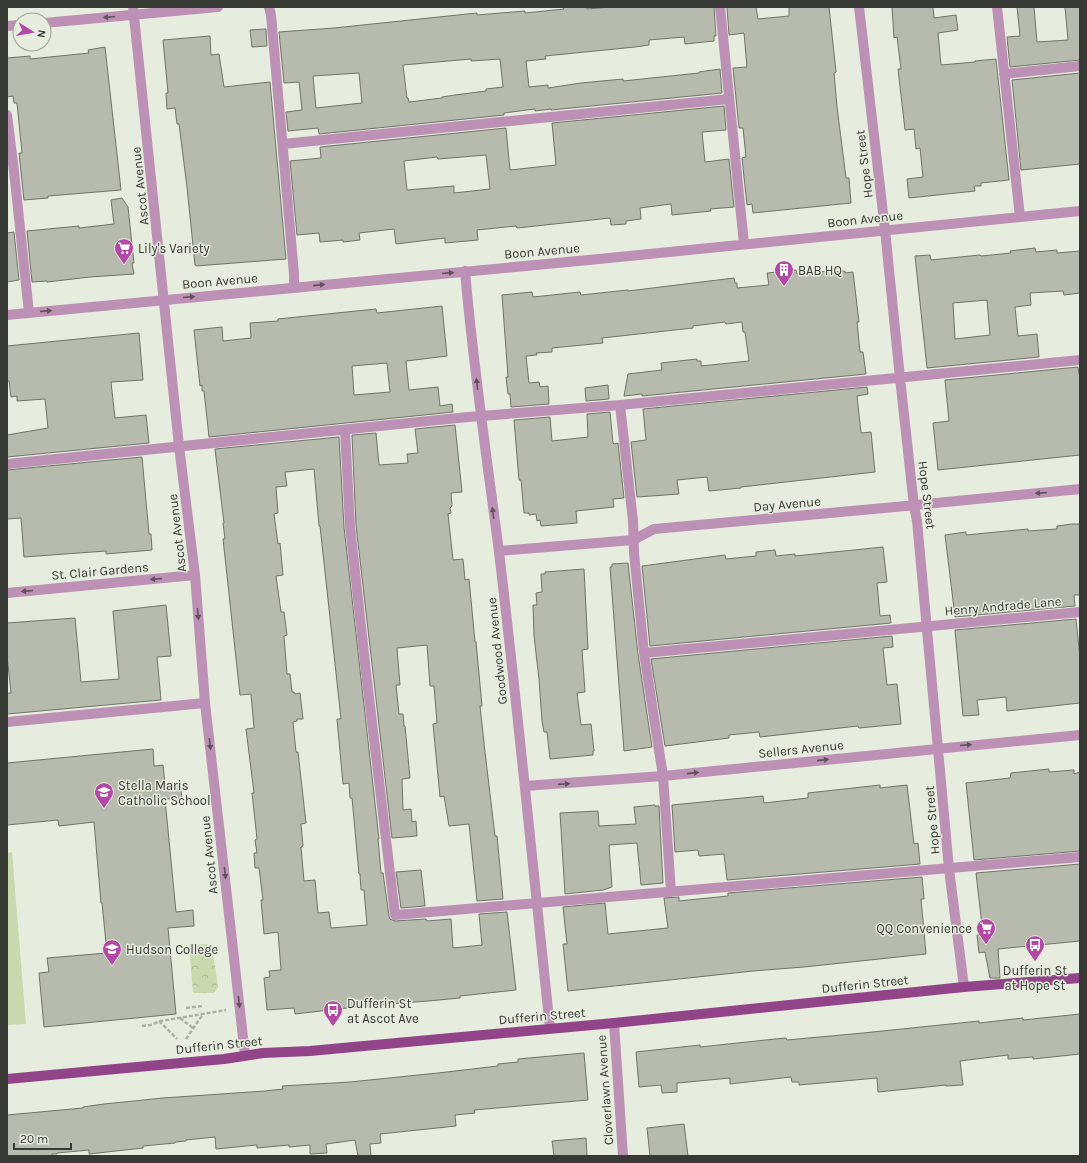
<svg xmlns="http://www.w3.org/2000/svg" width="1087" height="1163" font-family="Karla,sans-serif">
<defs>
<pattern id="park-crowns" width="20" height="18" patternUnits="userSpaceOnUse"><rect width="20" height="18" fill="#c7d9ad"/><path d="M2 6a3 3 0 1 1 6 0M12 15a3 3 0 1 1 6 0" fill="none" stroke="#acbb95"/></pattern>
</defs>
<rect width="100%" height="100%" fill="#e6ecde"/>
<path fill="#c7d9ad" d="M12,852L26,1024L7,1025V853Z"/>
<path fill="url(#park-crowns)" d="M207,944L213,952L218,987L214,993H193L189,945Z"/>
<path fill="#b6bbae" stroke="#6f7468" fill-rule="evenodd" d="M563,7H587V9L611,7H714L716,36H714V41L685,44L684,37L649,40V45L635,47L545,56L546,59L526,61L529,87L548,85V88L581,83L623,79V81L699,73V72L720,69L722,93L551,110V109L535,111V109L504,113V115L319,134L318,128L288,131L286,112L302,110L299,82L284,83L279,32L334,28L477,13V15L525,11V13L564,9ZM471,59V61L500,59L503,87L486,89V91L455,95L442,97V98L409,102L408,98H407L403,65ZM359,73L362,103L316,108L313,76Z
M727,7H756L758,19L789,16V7H829L836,72L834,73L837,107L846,178H849L851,203L753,213L752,204L747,205L742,158L746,157L743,128H739L733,68L747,67L744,33L729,35Z
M892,7H933L934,18L956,15L958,30L938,33L941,65L975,62V61L996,59L1009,180L981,183V186H974L975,191L909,198L907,179L923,177L920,148L916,149L914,129L905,130L898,69H901L897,37L894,38Z
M1017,7H1034L1037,42L1068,40L1065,7H1080V60L1010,67L1007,37L1020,36Z
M266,29L267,46L252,47L250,30Z
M210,36L211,55L219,54L224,87L270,82L286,259L196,266V265H195L187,187L179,124H177L175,108L167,109L166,93H168L163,40Z
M105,47L121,190L48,196V198L24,200L19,153H22L17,103H14L13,96L7,97V58L30,56V59L89,53L88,50Z
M1080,73V164L1021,170L1012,80Z
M724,106L726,130L702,132L705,162L729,159L734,207L710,209L711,211L672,215L671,204L640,208L641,219L626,221V224L611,225L610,218L517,228L516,226L477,230L478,240L445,243V238L396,244L394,229L359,233L360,240L343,242V240L320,242L319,233L297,235L290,161L321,158L320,147L506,128L510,170L556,165L552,123ZM486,155L490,189L454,193V186L407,190L404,161L437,157L438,159Z
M122,198L128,207L134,263H132L134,274L90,277L47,282V281L32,282L27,231L79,226V228L114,224L111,200Z
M14,232L19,280L7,282V233Z
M1035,248L1036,252L1057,250V253L1080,251V293L1064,295L1063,291L1030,293L1031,305L1015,307L1018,336L1037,334L1039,357L927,368L915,256L930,255L931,260L980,255L981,256L1011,253L1010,251ZM987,300L990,335L955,339L953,303Z
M796,270L797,274L829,271V272L845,271V273L853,272L859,322H857L860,352H863L866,374L642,396V394L624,396L628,374L662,370L661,363L697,359V361H701V366L749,361L745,332H743L742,322L726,324L725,322L693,326V328L602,338L603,343L552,348V352L536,353L537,355L526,356L529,383L539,382L540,387L548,386L549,404L511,407L510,394H508L506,377H508L502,295L532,292L533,297L580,292L581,295L628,290V291L734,278L735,283H737V288L769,285L767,273Z
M442,306L447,356L406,361L409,390L438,387L440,406L452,404L453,412L209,437L204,391H202V385L200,386L194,330L222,327L223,341L251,338L250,323L278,321V319L376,309L377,313ZM387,363L390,392L354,395L352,366Z
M139,333L143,380L111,382L115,418L146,415L149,443L7,457V435L48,428L45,399L17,401V396L11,397L9,381H7V346Z
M1078,367L1080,380V455L938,470L933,423L949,421L945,380Z
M608,385L609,399L586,401L585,388Z
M867,387L868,394L857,396L861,433L871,432L875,472L741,487V488L709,491L707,477L677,480L679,494L637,497L631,442L646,440L643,409Z
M610,412L613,443L614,444L618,443L624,498L613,499L614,507L576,511L577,523L541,526L540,520L537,521L536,514L529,515V513H524L521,480H519L514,420L550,417L552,441L588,437L587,414Z
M455,425L462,492L451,493L452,506L450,508L451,513L448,514L453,560L463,559L465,580L469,579L475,642H476L482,706H480L485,752L495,836H497L503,899L477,901L469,824L449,826L444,796L440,797L433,724L437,723L434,686H430L427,645L397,648L400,685H396L399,714H403L404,726H405L410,778L402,779L403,810L411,809L412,822L416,821L417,836L392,838L356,525L352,435L376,433L379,465L408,463L407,454L418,453L415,429Z
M339,437L344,527L379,839H378L381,873H383L389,916L390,919L395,921L426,919L427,921L451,919L453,948L482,945L479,914L507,912L516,990L460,996V998L428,1001L364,1006L295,1014L294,1008L267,1010L264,978L270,977L269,971L281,970L278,932L264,934L261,900H263L259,868H255L254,853H257L255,840L257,839L252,793H254L246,729L254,728L251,694L240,695L223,539H225L223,523H224L215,449ZM314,469L319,526H320L341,719H337L343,784L349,783L350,798H352L359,874H360L361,890H364L367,925L331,928L329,912L318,913L315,880L304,881L301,847L303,846L301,824L306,823L298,752H296L293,722L297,721V719H303L300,693L295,694L294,692H292L290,674H287L284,636L287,635L284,612H281L276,576L283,575L280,543L278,544L274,514L278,513L276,487L287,486L285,472Z
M142,457L149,534H151L152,550L106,554V551L24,557L21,518L7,519V470Z
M1072,524H1080V595H1074L1075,606L955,617L945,535L966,532V535L1028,529V531L1057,529V526Z
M883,547L887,582L877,583L880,616L890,615L891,623L650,646L642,566L725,555L726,559L756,556V552L775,550L776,556L795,554V556Z
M628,563L638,654L652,747L624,751L610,567H612V564Z
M584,569L588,649L582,650L585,692L577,693L581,725L591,724L594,751H593V755L550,759L547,732H544L542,721L539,679L534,636L533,605H537L536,593L542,592L541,574H545V572Z
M166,605L171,656L157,657L161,700L7,714V693H11L7,656V623L75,618L81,682L119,679L113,611Z
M1076,619L1080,658V703L1007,711L1006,697L977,700L979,715L963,716L955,630Z
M892,636L893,647L883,648L887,685L897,684L901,724L859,728L858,726L760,737L759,732L729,735V738L665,746L651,659Z
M153,749L154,766L163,765L165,784L180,782L182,798L165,799L176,912L193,910L194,926L168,928L176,1014L44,1027L39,973L49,972L47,958L107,953L102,903H101L94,822L59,826L58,820L7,825V763Z
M1049,769V772L1074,770V774L1080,772V851L974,860L966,783L1010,778L1011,773Z
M880,785V788L907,785L914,844L918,843L920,864L727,880L724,854L699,856L698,850L675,852L672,805L763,796L764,803L808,798V793Z
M655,805V806H659L663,883L641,885L637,843L609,845L612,887L603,890L565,894L560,813L598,811L599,826L636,824L634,807Z
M1080,864V941L998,949L1000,978H990L985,952L979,953L977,935L983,934L976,873Z
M421,870L425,906L401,908L396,872Z
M922,877L924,899H921L926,954L804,967L753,971L568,991L563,944H567L563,907L605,903L608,934L668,928L664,898L679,897V901L728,896V893Z
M1080,1014V1054L1033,1059V1057L1008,1059V1055L960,1061L963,1085L946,1086V1085L878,1092L877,1078L799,1085V1082H792L791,1077L730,1084V1078L678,1083H677V1092L662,1093L661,1085L639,1087L636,1052L700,1045V1047L775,1039L786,1038L787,1040L863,1033L979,1021V1023L1023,1018V1020Z
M584,1053L588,1100L474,1110L475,1113L455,1115L456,1126L380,1134L381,1143L370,1144L371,1156H358L355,1140L326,1144L327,1153L310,1154V1145L289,1147V1145L257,1148V1145L216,1149L215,1137L186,1140V1141L175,1142V1143L143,1146V1148L89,1154V1150L57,1153V1154H52V1156H7V1115L83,1108V1107L104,1104L163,1098L265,1091L283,1089L282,1086L350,1082L438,1073L498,1066V1064L518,1062V1059Z
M684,1124L688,1156H650L647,1128Z
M586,1138L587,1156H554L552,1141Z"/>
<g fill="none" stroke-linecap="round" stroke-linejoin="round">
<path stroke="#acb0a5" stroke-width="2.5" stroke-dasharray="4 2" stroke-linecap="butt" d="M186,1008L203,1006
M180,1018L193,1028
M159,1021L177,1039
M142,1026L150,1025L161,1021L226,1010
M186,1039L203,1014"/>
<path stroke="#bd91b5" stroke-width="10" d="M133,7L179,446L195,575L205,703L245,1055
M269,7L271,15L294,274V287
M720,7L744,244
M859,7L885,230L900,378L914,506L917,521L949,869L964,987
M997,7L1020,217
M44,23L218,7
M7,26L20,25
M1004,74L1080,66
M7,115L14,171L29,313
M283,144L729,99
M465,271C473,365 487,459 499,552C518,711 533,870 550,1028
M7,315L599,259L1080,211
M620,405L633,521L634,553L644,653L663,776L671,892
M345,430L350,526L366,672L395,915C623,894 852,878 1080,857
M7,464L468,417L620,405L1080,360
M499,551L633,540L654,529L895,507L1080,489
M7,593L195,575
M644,653L1080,612
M7,722L205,703
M525,786L663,776L1080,735
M614,1023L623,1156"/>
<path stroke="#914487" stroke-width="10" d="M7,1079L224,1059L263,1053L310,1051L614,1023L964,987L1080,978"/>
</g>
<defs><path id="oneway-solid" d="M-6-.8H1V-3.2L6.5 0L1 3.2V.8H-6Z"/></defs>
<g fill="#5f535b">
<use href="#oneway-solid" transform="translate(109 17) rotate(175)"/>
<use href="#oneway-solid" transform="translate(448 273) rotate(-5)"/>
<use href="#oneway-solid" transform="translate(319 285) rotate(-6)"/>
<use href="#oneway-solid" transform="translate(189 297) rotate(-5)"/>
<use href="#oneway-solid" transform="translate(46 311) rotate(-5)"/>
<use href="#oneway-solid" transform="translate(477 384) rotate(-96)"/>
<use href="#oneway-solid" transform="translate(1041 493) rotate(175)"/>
<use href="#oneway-solid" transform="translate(493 513) rotate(-98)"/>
<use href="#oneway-solid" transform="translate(156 579) rotate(175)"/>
<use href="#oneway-solid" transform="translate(27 591) rotate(175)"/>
<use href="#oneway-solid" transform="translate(198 614) rotate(85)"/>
<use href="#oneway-solid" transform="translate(210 744) rotate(84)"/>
<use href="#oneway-solid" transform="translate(966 745) rotate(-5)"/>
<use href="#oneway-solid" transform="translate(823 760) rotate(-6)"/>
<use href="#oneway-solid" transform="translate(693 773) rotate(-6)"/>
<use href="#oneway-solid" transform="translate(564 784) rotate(-4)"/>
<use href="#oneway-solid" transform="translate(225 873) rotate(84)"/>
<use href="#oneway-solid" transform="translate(239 1002) rotate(84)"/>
</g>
<defs>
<g id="supermarket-pin" transform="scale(1)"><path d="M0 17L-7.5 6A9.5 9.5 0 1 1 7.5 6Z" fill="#b448a7" stroke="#e6ecde"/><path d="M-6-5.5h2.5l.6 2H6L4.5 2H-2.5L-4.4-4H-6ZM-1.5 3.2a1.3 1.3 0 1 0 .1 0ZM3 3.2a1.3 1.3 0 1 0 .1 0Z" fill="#fff"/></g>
<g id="building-pin" transform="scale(1)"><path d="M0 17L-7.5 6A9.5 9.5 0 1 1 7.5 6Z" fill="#b448a7" stroke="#e6ecde"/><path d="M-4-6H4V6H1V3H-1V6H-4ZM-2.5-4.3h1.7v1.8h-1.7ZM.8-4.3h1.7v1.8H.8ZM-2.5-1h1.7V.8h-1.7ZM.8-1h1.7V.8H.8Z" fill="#fff"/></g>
<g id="school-pin" transform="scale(1)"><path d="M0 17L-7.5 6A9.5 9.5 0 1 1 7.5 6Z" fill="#b448a7" stroke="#e6ecde"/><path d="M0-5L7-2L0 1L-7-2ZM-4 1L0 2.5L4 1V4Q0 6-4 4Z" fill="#fff"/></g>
<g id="bus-pin" transform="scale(1)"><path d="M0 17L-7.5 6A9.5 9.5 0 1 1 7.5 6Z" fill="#b448a7" stroke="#e6ecde"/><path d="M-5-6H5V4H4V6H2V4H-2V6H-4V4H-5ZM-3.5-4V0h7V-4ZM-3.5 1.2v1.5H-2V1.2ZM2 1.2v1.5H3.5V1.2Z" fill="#fff"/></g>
</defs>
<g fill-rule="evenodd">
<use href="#supermarket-pin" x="124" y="248"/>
<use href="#building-pin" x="784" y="270"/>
<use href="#school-pin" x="104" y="792"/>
<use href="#supermarket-pin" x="986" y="928"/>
<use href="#bus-pin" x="1035" y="945"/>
<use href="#school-pin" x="112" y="949"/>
<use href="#bus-pin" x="333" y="1010"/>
</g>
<g text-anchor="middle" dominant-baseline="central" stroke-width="3" stroke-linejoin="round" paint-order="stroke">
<g font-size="13" fill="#373934" stroke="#e6ecde">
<text transform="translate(864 164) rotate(-97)">Hope Street</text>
<text transform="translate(140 186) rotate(-96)">Ascot Avenue</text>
<text transform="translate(865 219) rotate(-6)">Boon Avenue</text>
<text transform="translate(542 251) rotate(-5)">Boon Avenue</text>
<text transform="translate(220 281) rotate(-5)">Boon Avenue</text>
<text transform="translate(927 495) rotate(83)">Hope Street</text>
<text transform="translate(787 504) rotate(-5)">Day Avenue</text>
<text transform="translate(177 533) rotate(-97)">Ascot Avenue</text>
<text transform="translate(100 571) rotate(-5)">St. Clair Gardens</text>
<text transform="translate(1003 606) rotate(-5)">Henry Andrade Lane</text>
<text transform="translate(497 651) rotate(-96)">Goodwood Avenue</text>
<text transform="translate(801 749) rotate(-6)">Sellers Avenue</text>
<text transform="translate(932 820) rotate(-95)">Hope Street</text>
<text transform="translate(209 855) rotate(-96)">Ascot Avenue</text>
<text transform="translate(865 984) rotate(-6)">Dufferin Street</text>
<text transform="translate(542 1016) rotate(-5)">Dufferin Street</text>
<text transform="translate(219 1045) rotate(-6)">Dufferin Street</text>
<text transform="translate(605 1090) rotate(-94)">Cloverlawn Avenue</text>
</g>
<g font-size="13" fill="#373934" stroke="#e6ecde" text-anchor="start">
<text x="138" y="248">Lily's Variety</text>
<text x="798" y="270">BAB HQ</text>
<text x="118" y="785">Stella Maris<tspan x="118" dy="15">Catholic School</tspan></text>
<text x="972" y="928" text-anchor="end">QQ Convenience</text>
<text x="126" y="949">Hudson College</text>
<text x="1035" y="970" text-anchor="middle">Dufferin St<tspan x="1035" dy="15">at Hope St</tspan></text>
<text x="347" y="1003">Dufferin St<tspan x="347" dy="15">at Ascot Ave</tspan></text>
</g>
</g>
<rect width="1087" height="1163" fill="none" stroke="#373934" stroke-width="16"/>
<g transform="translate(32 32) rotate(101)"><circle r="19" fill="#e6ecde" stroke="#a0a49a"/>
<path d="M0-3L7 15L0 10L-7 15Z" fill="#b448a7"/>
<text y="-6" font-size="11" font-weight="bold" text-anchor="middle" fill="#373934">N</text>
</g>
<path d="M14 1143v6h57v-6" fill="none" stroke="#373934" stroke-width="2"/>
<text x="20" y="1143" font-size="12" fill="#373934" stroke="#e6ecde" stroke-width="3" paint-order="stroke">20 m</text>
</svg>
